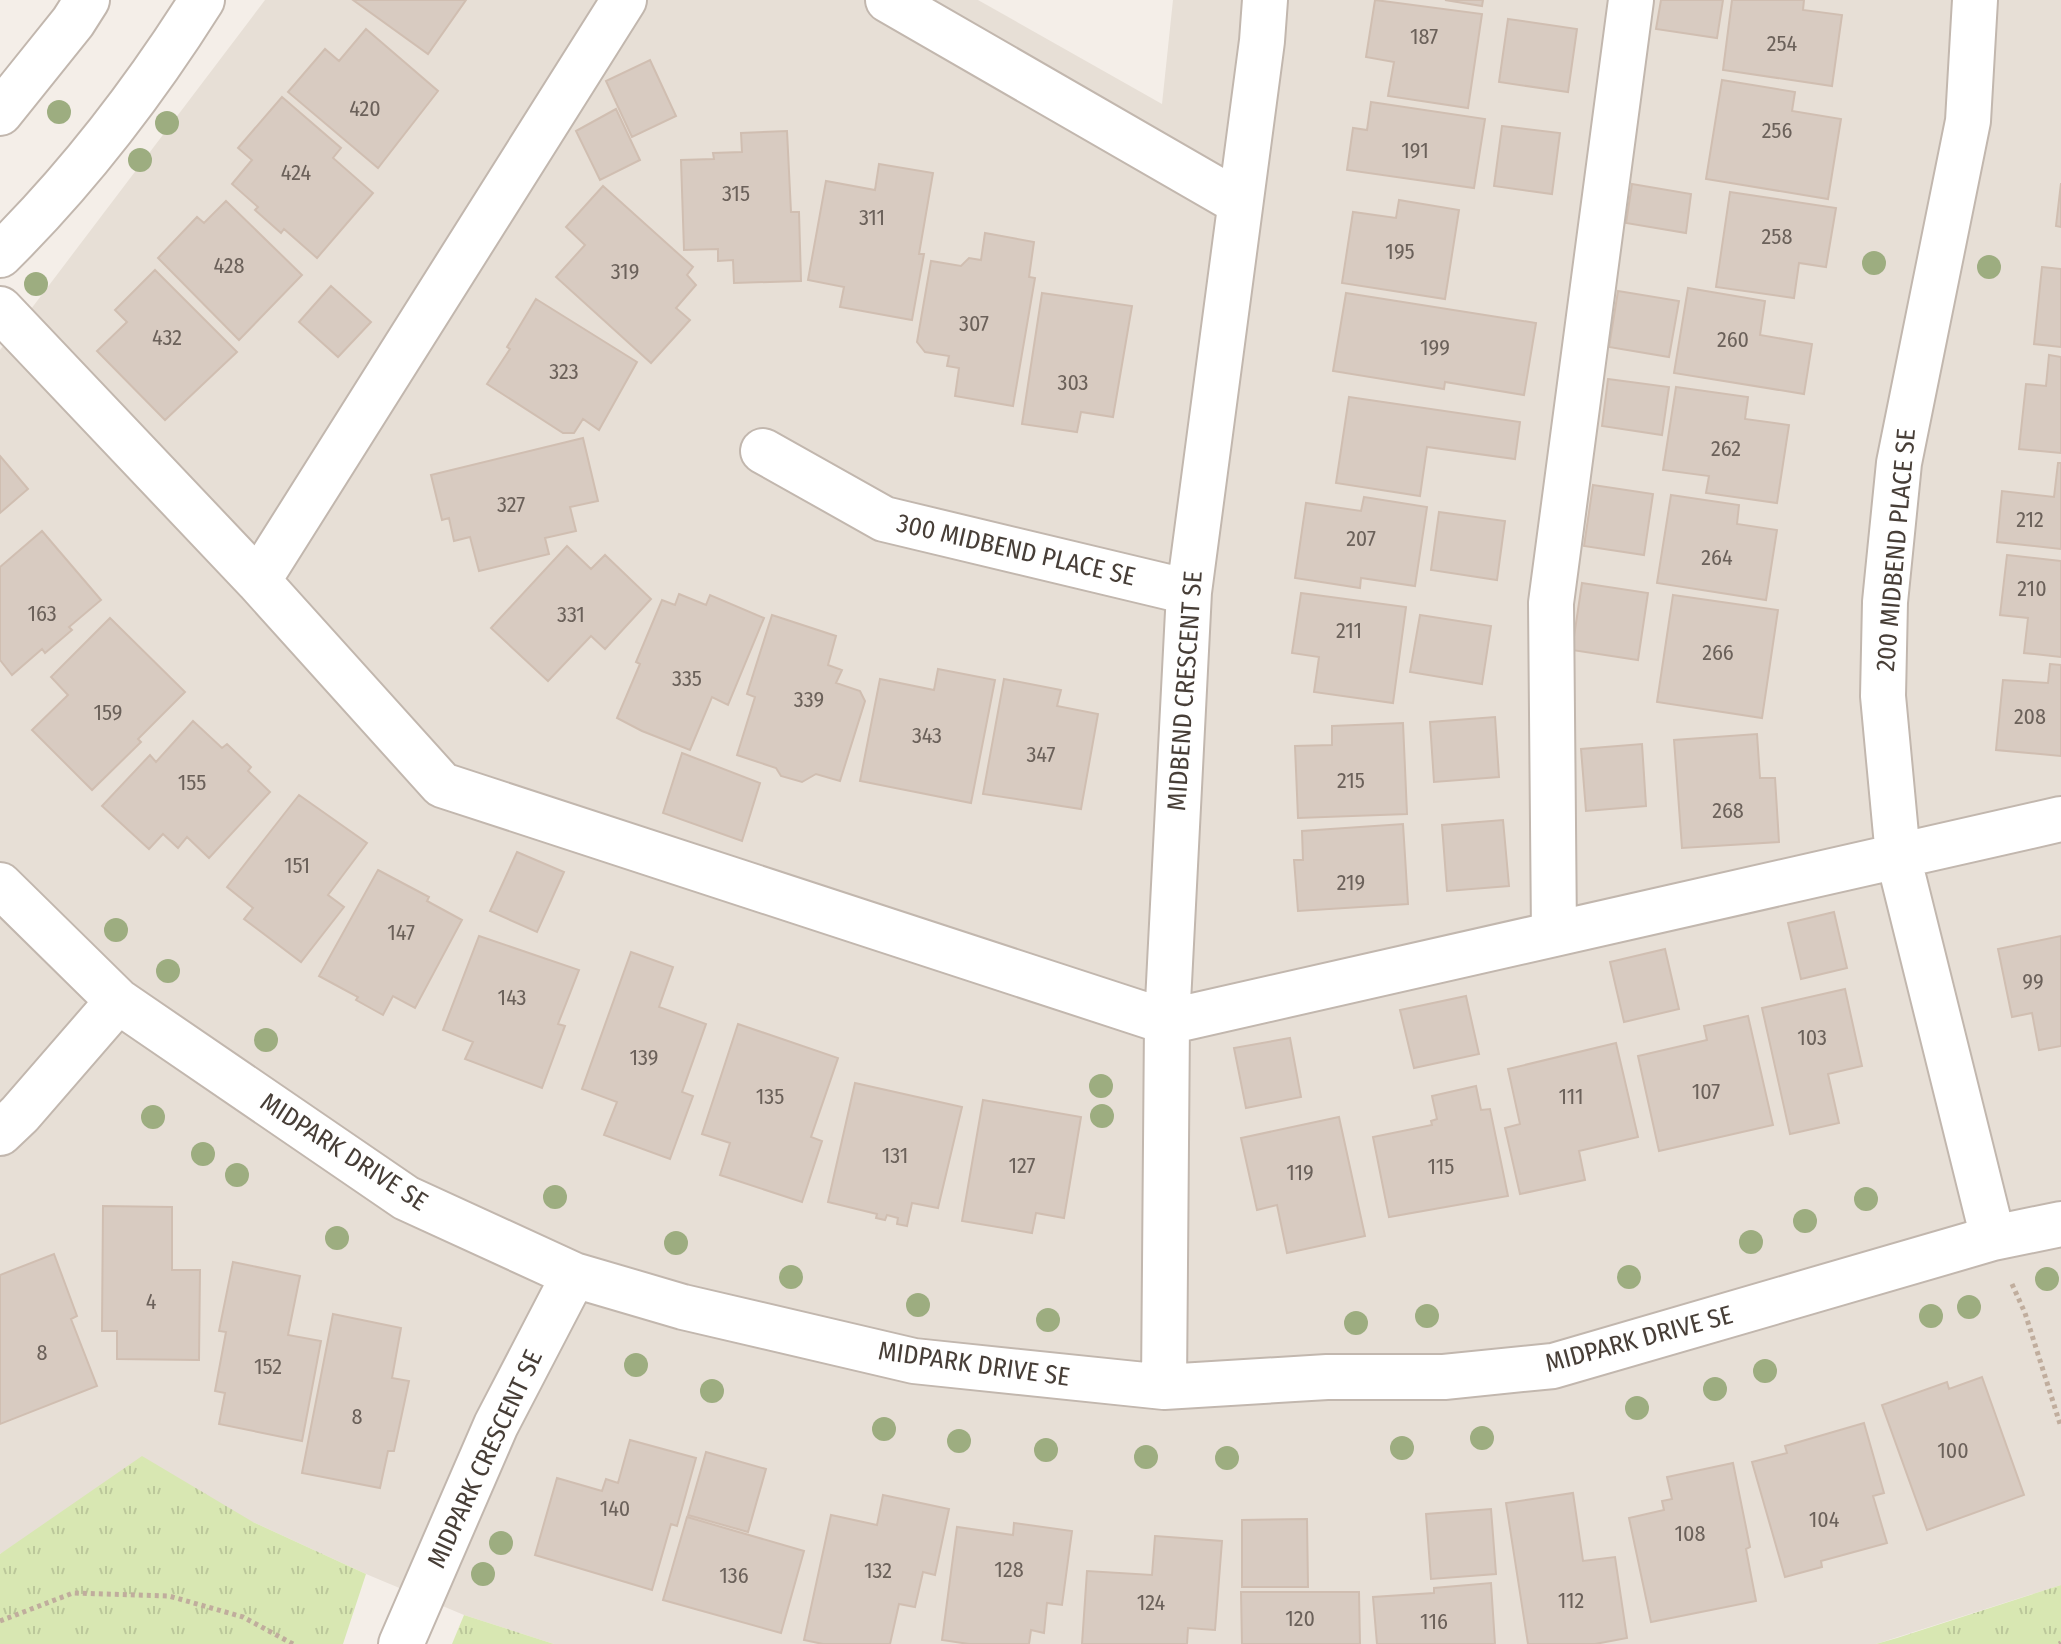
<svg xmlns="http://www.w3.org/2000/svg" width="2061" height="1644" font-family="'Fira Sans Condensed',sans-serif">
<defs>
<pattern id="park-tufts" width="24" height="20" patternUnits="userSpaceOnUse" patternTransform="scale(2)"><rect width="24" height="20" fill="#d8e7b2"/><path d="M3 7l-1-3M5 7V3M7 7l1-3M15 17l-1-3M17 17v-4M19 17l1-3" fill="none" stroke="#bbc79a"/></pattern>
</defs>
<rect width="100%" height="100%" fill="#f4eee8"/>
<path fill="#e7dfd6" d="M265,0H978L1162,104L1173,0H2061V1585L1876,1644H554L464,1615L366,1574L253,1522L7,1550L0,1554V350Z"/>
<path fill="url(#park-tufts)" d="M142,1456L253,1522L366,1574L343,1644H0V1554Z
M2061,1585V1644H1876L1897,1638Z
M464,1615L554,1644H452Z"/>
<path fill="#d8cbc1" stroke="#d0beb1" stroke-width="2" d="M353,0H466L428,54Z
M1375,0L1482,14L1468,108L1388,96L1394,62L1366,57Z
M1445,0H1483L1482,6Z
M1661,0H1723L1717,38L1656,29Z
M1732,0H1804L1803,10L1842,15L1832,86L1723,70Z
M1508,19L1577,29L1568,92L1499,82Z
M366,29L438,91L378,168L288,92L325,49L339,61Z
M650,60L676,116L632,137L606,81Z
M1722,80L1795,92L1792,111L1841,119L1828,199L1706,179Z
M282,97L341,148L333,158L373,193L317,258L284,229L281,233L255,210L258,207L232,184L252,160L238,148Z
M1371,102L1485,119L1474,188L1347,170L1353,128L1367,130Z
M616,109L640,160L600,180L576,131Z
M1502,126L1560,133L1552,194L1494,186Z
M787,131L791,212H799L801,281L734,283L733,260L718,261V249L684,250L681,160L714,159L713,153L742,152L741,133Z
M879,164L933,173L919,254H924L912,320L840,307L844,287L808,280L826,181L875,190Z
M2061,183V227L2056,226Z
M1632,184L1691,194L1686,233L1626,223Z
M603,186L693,267L687,275L696,285L676,308L690,320L651,363L556,277L585,245L566,227Z
M1730,192L1836,208L1826,267L1799,263L1794,298L1716,287Z
M1399,200L1459,210L1445,299L1342,283L1353,212L1396,218Z
M226,201L302,275L239,340L158,258L197,217L204,223Z
M985,233L1034,242L1029,277L1035,278L1013,406L955,396L959,368L947,366L949,356L925,352L917,342L931,261L961,266L969,258L981,260Z
M2042,267L2061,269V347L2034,344Z
M155,270L237,352L165,420L97,351L127,322L115,310Z
M331,286L371,322L338,357L299,322Z
M1688,288L1765,301L1760,335L1812,344L1804,394L1674,373Z
M1618,291L1679,301L1669,357L1609,347Z
M1042,293L1132,306L1113,417L1081,412L1077,432L1022,424Z
M1346,293L1536,323L1524,395L1445,382L1444,389L1333,371Z
M536,299L637,362L599,430L583,419L574,433H563L487,384L510,349L507,347Z
M2049,355L2061,357V453L2019,449L2026,384L2046,386Z
M1608,379L1669,387L1662,435L1602,426Z
M1676,387L1748,397L1745,419L1789,425L1777,503L1706,493L1709,476L1663,470Z
M1349,397L1520,422L1515,459L1427,447L1420,496L1336,483Z
M583,438L598,501L570,507L576,531L545,538L549,554L479,571L470,537L454,541L449,518L442,520L431,475Z
M0,456L28,489L0,513Z
M2058,463H2061V549L1997,542L2002,491L2054,497Z
M1593,485L1653,494L1644,555L1584,546Z
M1671,495L1739,505L1737,524L1777,530L1766,600L1657,583Z
M1364,497L1427,507L1415,586L1361,578L1360,588L1295,578L1306,503L1361,511Z
M1439,512L1505,521L1497,580L1431,570Z
M42,531L101,600L69,627L72,630L45,653L42,649L12,675L0,660V567Z
M567,546L591,569L605,555L651,599L605,649L591,636L548,681L491,628Z
M2007,555L2061,561V657L2024,653L2028,618L2000,615Z
M1582,583L1648,593L1638,660L1572,650Z
M1301,593L1406,607L1393,703L1314,692L1319,657L1292,653Z
M679,594L706,605L710,595L764,618L728,705L712,697L690,750L642,731L617,718L640,664L636,662L662,600L675,605Z
M1673,595L1778,610L1762,718L1657,702Z
M772,615L836,636L828,665L842,670L836,683L860,691L865,701L840,781L816,774L802,782L781,776L776,768L737,755L755,697L747,694Z
M1420,615L1491,626L1482,684L1410,672Z
M110,618L185,692L138,739L141,742L92,790L32,730L68,695L51,677Z
M2050,664L2061,665V756L1996,750L2003,680L2048,683Z
M938,669L995,680L971,803L860,781L880,679L934,690Z
M1004,679L1061,690L1057,706L1098,714L1081,809L983,794Z
M1495,717L1499,777L1434,782L1430,722Z
M193,721L222,748L227,744L251,767L248,771L270,792L209,858L187,837L178,848L163,834L149,849L102,806L150,755L156,762Z
M1403,723L1407,814L1298,818L1295,746L1332,745V726Z
M1757,734L1760,778H1775L1779,842L1682,848L1674,740Z
M1642,744L1646,806L1586,811L1581,749Z
M682,753L760,783L742,841L663,813Z
M299,795L367,843L328,895L344,907L301,962L244,919L253,908L227,887Z
M1503,820L1509,886L1447,891L1442,825Z
M1403,824L1408,904L1298,911L1294,860H1303L1302,831Z
M517,852L564,872L537,932L490,911Z
M378,870L429,897L427,901L462,920L415,1008L393,996L383,1015L356,1000L358,997L319,976Z
M1834,912L1847,968L1801,979L1788,923Z
M479,936L579,970L558,1024L565,1026L542,1088L465,1059L473,1042L443,1030Z
M2061,936V1046L2039,1050L2032,1013L2012,1017L1998,949Z
M1665,949L1679,1009L1624,1022L1610,962Z
M631,952L673,967L659,1007L706,1024L682,1092L693,1096L670,1159L604,1135L617,1102L582,1089Z
M1845,989L1862,1066L1828,1074L1839,1123L1790,1134L1762,1008Z
M1466,996L1479,1054L1414,1068L1400,1010Z
M1748,1016L1773,1125L1659,1151L1638,1056L1707,1040L1704,1026Z
M738,1024L838,1058L811,1137L822,1141L802,1202L720,1175L730,1143L702,1134Z
M1290,1038L1301,1097L1246,1108L1234,1048Z
M1616,1043L1638,1137L1579,1151L1585,1180L1520,1194L1505,1128L1520,1124L1508,1069Z
M855,1083L962,1107L938,1208L912,1203L907,1226L897,1224L898,1218L887,1215L885,1220L876,1218L877,1214L828,1202Z
M1476,1086L1481,1110L1490,1109L1508,1196L1389,1217L1373,1137L1432,1125L1431,1121L1437,1119L1432,1096Z
M983,1100L1081,1117L1064,1218L1036,1213L1032,1233L962,1221Z
M1339,1117L1365,1236L1287,1253L1277,1205L1257,1210L1241,1138Z
M103,1206L172,1207V1270H200L199,1360L117,1359V1331H102Z
M54,1254L77,1316L71,1319L97,1386L0,1424V1275Z
M233,1262L300,1276L288,1335L321,1341L302,1441L219,1424L225,1393L215,1391L226,1332L219,1331Z
M333,1314L401,1328L392,1378L409,1381L394,1451H388L380,1488L302,1473Z
M1982,1377L2024,1495L1927,1530L1882,1405L1947,1382L1949,1389Z
M1864,1423L1884,1493L1873,1496L1887,1543L1821,1561L1822,1567L1785,1577L1752,1462L1787,1453L1785,1446Z
M630,1440L696,1458L677,1526L671,1524L652,1590L535,1555L557,1478L602,1491L606,1479L618,1483Z
M706,1452L766,1469L748,1532L688,1515Z
M1733,1463L1750,1547L1746,1549L1756,1601L1651,1622L1629,1518L1664,1510L1662,1501L1672,1499L1667,1477Z
M1573,1493L1583,1561L1615,1557L1627,1638L1595,1644H1528L1506,1503Z
M883,1495L949,1509L935,1575L923,1572L915,1607L899,1604L890,1644H823L804,1640L831,1515L877,1525Z
M1491,1509L1496,1574L1431,1579L1426,1514Z
M687,1517L804,1551L781,1633L663,1600Z
M1307,1519L1308,1587H1242V1520Z
M1014,1523L1072,1531L1062,1605L1047,1603L1044,1633L1031,1630L1029,1644H969L942,1640L957,1527L1013,1535Z
M1155,1536L1222,1541L1215,1630L1188,1628L1187,1644H1082L1087,1571L1152,1575Z
M1491,1583L1495,1644H1377L1373,1597L1434,1593V1588Z
M1241,1592H1359L1360,1644H1242Z"/>
<g fill="none" stroke-linecap="round" stroke-linejoin="round">
<g stroke="#c2b7ae" stroke-width="48">
<path id="minor" d="M888,0L1240,203
M1975,0L1968,121L1899,463L1885,602L1883,696L1898,856L1993,1238
M0,113L73,22L87,0
M0,255C78,178 144,92 202,0
M0,309L258,581L442,785L1167,1022L2061,819
M763,451L884,519L1189,592
M258,581L624,0
M0,885L118,1001L406,1198L574,1275L683,1307L914,1361L1164,1387L1327,1377H1444L1553,1366L1993,1238L2061,1224
M1554,934L1551,603L1631,0
M0,1133L20,1114L118,1001
M1164,1387L1167,1022L1189,592L1262,41L1265,0
M401,1644L496,1425L574,1275"/>
</g>
<path stroke="#c0ad9d" stroke-width="5" stroke-dasharray="4 4" stroke-linecap="butt" d="M2012,1284L2025,1313L2061,1427
M0,1621L73,1593L169,1596L243,1617L293,1644
M2059,1644L2061,1643"/>
<use href="#minor" stroke="#fff" stroke-width="44"/>
</g>
<g fill="#9dad80">
<circle cx="59" cy="112" r="12"/>
<circle cx="167" cy="123" r="12"/>
<circle cx="140" cy="160" r="12"/>
<circle cx="1874" cy="263" r="12"/>
<circle cx="1989" cy="267" r="12"/>
<circle cx="36" cy="284" r="12"/>
<circle cx="116" cy="930" r="12"/>
<circle cx="168" cy="971" r="12"/>
<circle cx="266" cy="1040" r="12"/>
<circle cx="1101" cy="1086" r="12"/>
<circle cx="1102" cy="1116" r="12"/>
<circle cx="153" cy="1117" r="12"/>
<circle cx="203" cy="1154" r="12"/>
<circle cx="237" cy="1175" r="12"/>
<circle cx="555" cy="1197" r="12"/>
<circle cx="1866" cy="1199" r="12"/>
<circle cx="1805" cy="1221" r="12"/>
<circle cx="337" cy="1238" r="12"/>
<circle cx="1751" cy="1242" r="12"/>
<circle cx="676" cy="1243" r="12"/>
<circle cx="791" cy="1277" r="12"/>
<circle cx="1629" cy="1277" r="12"/>
<circle cx="2047" cy="1279" r="12"/>
<circle cx="918" cy="1305" r="12"/>
<circle cx="1969" cy="1307" r="12"/>
<circle cx="1427" cy="1316" r="12"/>
<circle cx="1931" cy="1316" r="12"/>
<circle cx="1048" cy="1320" r="12"/>
<circle cx="1356" cy="1323" r="12"/>
<circle cx="636" cy="1365" r="12"/>
<circle cx="1765" cy="1371" r="12"/>
<circle cx="1715" cy="1389" r="12"/>
<circle cx="712" cy="1391" r="12"/>
<circle cx="1637" cy="1408" r="12"/>
<circle cx="884" cy="1429" r="12"/>
<circle cx="1482" cy="1438" r="12"/>
<circle cx="959" cy="1441" r="12"/>
<circle cx="1402" cy="1448" r="12"/>
<circle cx="1046" cy="1450" r="12"/>
<circle cx="1146" cy="1457" r="12"/>
<circle cx="1227" cy="1458" r="12"/>
<circle cx="501" cy="1543" r="12"/>
<circle cx="483" cy="1574" r="12"/>
</g>
<g text-anchor="middle" dominant-baseline="central" stroke-width="6" stroke-linejoin="round" paint-order="stroke">
<g font-size="22" fill="#6b615a">
<text x="1424" y="36">187</text>
<text x="1782" y="43">254</text>
<text x="365" y="108">420</text>
<text x="1777" y="130">256</text>
<text x="1415" y="150">191</text>
<text x="296" y="172">424</text>
<text x="736" y="193">315</text>
<text x="872" y="217">311</text>
<text x="1777" y="236">258</text>
<text x="1400" y="251">195</text>
<text x="229" y="265">428</text>
<text x="625" y="271">319</text>
<text x="974" y="323">307</text>
<text x="167" y="337">432</text>
<text x="1733" y="339">260</text>
<text x="1435" y="347">199</text>
<text x="564" y="371">323</text>
<text x="1073" y="382">303</text>
<text x="1726" y="448">262</text>
<text x="511" y="504">327</text>
<text x="2030" y="519">212</text>
<text x="1361" y="538">207</text>
<text x="1717" y="557">264</text>
<text x="2032" y="588">210</text>
<text x="42" y="613">163</text>
<text x="571" y="614">331</text>
<text x="1349" y="630">211</text>
<text x="1718" y="652">266</text>
<text x="687" y="678">335</text>
<text x="809" y="699">339</text>
<text x="108" y="712">159</text>
<text x="2030" y="716">208</text>
<text x="927" y="735">343</text>
<text x="1041" y="754">347</text>
<text x="1351" y="780">215</text>
<text x="192" y="782">155</text>
<text x="1728" y="810">268</text>
<text x="297" y="865">151</text>
<text x="1351" y="882">219</text>
<text x="401" y="932">147</text>
<text x="2033" y="981">99</text>
<text x="512" y="997">143</text>
<text x="1812" y="1037">103</text>
<text x="644" y="1057">139</text>
<text x="1706" y="1091">107</text>
<text x="770" y="1096">135</text>
<text x="1571" y="1096">111</text>
<text x="895" y="1155">131</text>
<text x="1022" y="1165">127</text>
<text x="1441" y="1166">115</text>
<text x="1300" y="1172">119</text>
<text x="151" y="1301">4</text>
<text x="42" y="1352">8</text>
<text x="268" y="1366">152</text>
<text x="357" y="1416">8</text>
<text x="1953" y="1450">100</text>
<text x="615" y="1508">140</text>
<text x="1824" y="1519">104</text>
<text x="1690" y="1533">108</text>
<text x="1009" y="1569">128</text>
<text x="878" y="1570">132</text>
<text x="734" y="1575">136</text>
<text x="1571" y="1600">112</text>
<text x="1151" y="1602">124</text>
<text x="1300" y="1618">120</text>
<text x="1434" y="1621">116</text>
</g>
<g font-size="26" fill="#473e37" stroke="#fff">
<text transform="translate(1016 550) rotate(13)">300 MIDBEND PLACE SE</text>
<text transform="translate(1896 550) rotate(-85)">200 MIDBEND PLACE SE</text>
<text transform="translate(1185 691) rotate(-86)">MIDBEND CRESCENT SE</text>
<text transform="translate(344 1152) rotate(33)">MIDPARK DRIVE SE</text>
<text transform="translate(1639 1339) rotate(-15)">MIDPARK DRIVE SE</text>
<text transform="translate(974 1364) rotate(8)">MIDPARK DRIVE SE</text>
<text transform="translate(485 1459) rotate(-65)">MIDPARK CRESCENT SE</text>
</g>
</g>
</svg>
